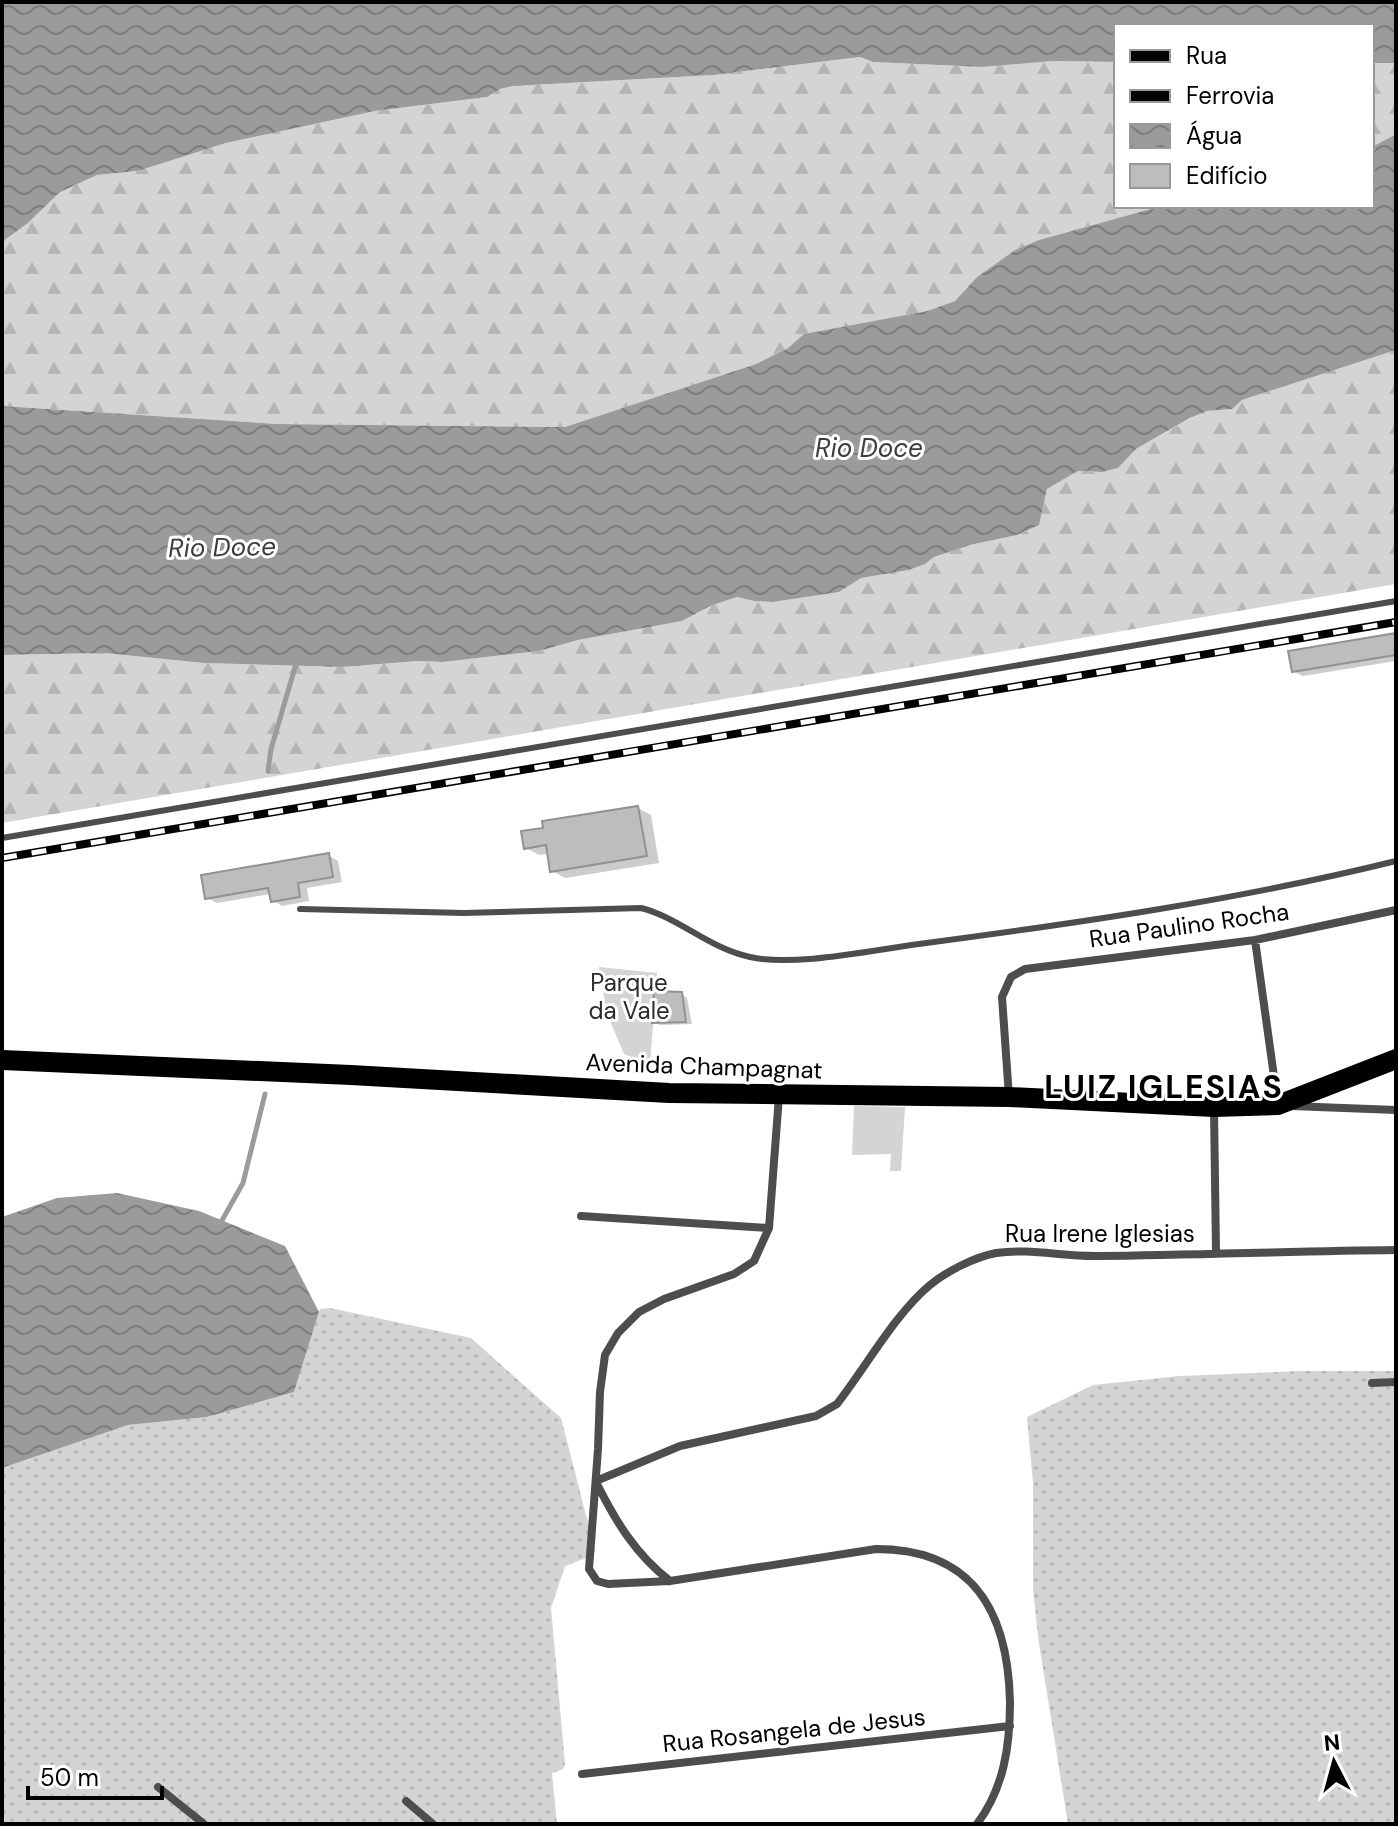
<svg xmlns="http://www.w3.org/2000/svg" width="1398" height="1826" font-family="'DM Sans',sans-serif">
<defs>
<pattern id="grass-dots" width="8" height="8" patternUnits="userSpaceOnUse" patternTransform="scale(2)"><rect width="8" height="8" fill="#d4d4d4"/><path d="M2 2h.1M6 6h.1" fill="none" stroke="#b4b4b4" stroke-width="1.8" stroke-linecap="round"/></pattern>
<pattern id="forest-firs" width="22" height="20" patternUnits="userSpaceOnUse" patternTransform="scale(2)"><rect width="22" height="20" fill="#d4d4d4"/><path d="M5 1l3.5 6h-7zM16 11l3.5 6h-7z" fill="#b4b4b4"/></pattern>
<pattern id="water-waves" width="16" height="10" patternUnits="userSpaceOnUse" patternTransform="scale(2)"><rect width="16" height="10" fill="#9b9b9b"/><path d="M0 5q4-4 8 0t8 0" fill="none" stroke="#7c7c7c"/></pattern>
</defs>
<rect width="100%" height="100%" fill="#fff"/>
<path fill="url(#grass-dots)" d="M330,1308L471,1338L561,1418L595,1550L594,1555L565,1566L551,1608L565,1764L563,1769L552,1773L557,1824H2V1468L128,1425L207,1417L294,1392L320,1309Z
M1299,1371H1396V1824H1068L1038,1637L1033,1588V1483L1027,1417L1093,1385L1180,1376Z"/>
<path fill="url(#forest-firs)" d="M860,57L873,62L982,67L1054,61L1116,62V206H1161L1039,240L1015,250L977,277L955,301L927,311L805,334L788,348L756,364L565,427L278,424L2,406V242L28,223L60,192L97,175L138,171L226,143L375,111L487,97L500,89L513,86L714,75Z
M1372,63H1396V134L1372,147Z
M1396,350V584L2,823V655L105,653L203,663L343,667L418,661L443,662L539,651L578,640L682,621L710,606L737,597L754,601L773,602L839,592L861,578L909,570L925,564L934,557L970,545L1017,535L1039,525L1047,489L1078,471L1102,472L1118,468L1136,449L1191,418L1207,411L1232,409L1242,400Z"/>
<path fill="#d4d4d4" d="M599,967L657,973L650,1064L624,1054L607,1014Z
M854,1106L905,1107L901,1171H890L891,1154L852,1155Z"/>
<path fill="url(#water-waves)" d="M2,2H1396V63H1372V26H1116V62L1054,61L982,67L873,62L860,57L714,75L513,86L500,89L487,97L375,111L226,143L138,171L97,175L60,192L28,223L2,242Z
M1396,134V350L1242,400L1232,409L1207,411L1190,418L1136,449L1118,468L1102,472L1078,471L1047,489L1039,525L1017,535L970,545L934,557L925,564L909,570L861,578L839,592L773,602L754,601L737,597L710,606L682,621L578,640L539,651L443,662L418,661L343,667L203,663L105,653L2,655V406L278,424L565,427L756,364L788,348L804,334L927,311L955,301L977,277L1015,250L1039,240L1161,206H1372V147Z
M117,1193L199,1211L285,1246L319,1312L294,1392L207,1417L128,1425L2,1468V1217L57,1198Z"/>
<path fill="#0003" d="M1396,635V661L1303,676L1293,671Z
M638,808L651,815L659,863L565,878L552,871L549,854L539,855L526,848Z
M328,855L338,861L342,882L307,888L309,901L282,906L272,900L271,894L217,903L207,898Z
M681,994L687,998L692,1024L660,1025L654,1022Z"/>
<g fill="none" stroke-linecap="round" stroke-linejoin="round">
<path stroke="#9b9b9b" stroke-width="5" d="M268,771L271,749L296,664
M220,1224L243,1183L265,1094"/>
</g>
<path fill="#bdbdbd" stroke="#919191" stroke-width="2" d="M1396,633V655L1292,672L1288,651Z
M638,806L647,856L550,872L546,845L524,849L521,831L543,828L542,821Z
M329,853L333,877L298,883L300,897L271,902L268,888L205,899L201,875Z
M654,991L682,992L686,1022L652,1023Z"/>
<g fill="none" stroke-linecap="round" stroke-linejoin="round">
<path stroke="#4d4d4d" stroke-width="6" d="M2,838L1396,601
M300,909L464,913L641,908C680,918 708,948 750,957C794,967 872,950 919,944C1079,923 1238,900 1396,861"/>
<path stroke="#4d4d4d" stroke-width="8" d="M1255,940L1278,1105
M779,1096L769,1228L754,1261L734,1274L664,1299L639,1312L618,1333L605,1355L600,1392L598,1449L589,1569L597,1581L608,1584L670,1581L876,1549C974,1549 1008,1612 1010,1702C1010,1746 1004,1788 977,1824
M1009,1097L1002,997L1011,977L1025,969L1255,940L1396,910
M1291,1106L1396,1110
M1214,1108L1216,1252
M581,1216L769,1228
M1372,1383L1396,1382
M596,1481L680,1446L816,1416L837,1404C866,1367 895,1314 930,1285C947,1271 975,1257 996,1253C1029,1248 1065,1257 1099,1256C1198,1255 1297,1251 1396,1250
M596,1482C615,1520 635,1554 670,1581
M582,1774L1010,1726
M158,1787L204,1824
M406,1801L433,1824"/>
<path stroke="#000" stroke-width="20" d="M2,1060L351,1075L669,1093L1009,1097L1214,1107L1278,1105L1396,1059"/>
<g stroke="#000" stroke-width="8">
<path id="rail" d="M2,858L1396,622"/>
</g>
<use href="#rail" stroke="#fff" stroke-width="5" stroke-dasharray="15" stroke-linecap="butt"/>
</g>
<g text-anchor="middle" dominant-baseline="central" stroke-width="6" stroke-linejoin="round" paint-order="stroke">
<g font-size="24" fill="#000" stroke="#fff">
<text transform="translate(1189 925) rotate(-8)">Rua Paulino Rocha</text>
<text transform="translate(704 1066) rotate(2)">Avenida Champagnat</text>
<text x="1100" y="1233">Rua Irene Iglesias</text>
<text transform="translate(794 1730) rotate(-6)">Rua Rosangela de Jesus</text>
</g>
<g font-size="24" fill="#2b2b2b" stroke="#fff">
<text x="629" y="982">Parque<tspan x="629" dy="28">da Vale</tspan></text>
</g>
<g font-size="26" font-style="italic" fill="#3c3c3c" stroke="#fff">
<text x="869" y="448">Rio Doce</text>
<text transform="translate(222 547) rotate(-1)">Rio Doce</text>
</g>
<g font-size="32" font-weight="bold" letter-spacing="2" fill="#000" stroke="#fff">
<text x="1164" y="1087">LUIZ IGLESIAS</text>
</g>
</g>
<rect width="1398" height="1826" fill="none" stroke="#000000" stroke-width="8"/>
<rect x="1114" y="24" width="260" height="184" fill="#ffffff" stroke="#999999" stroke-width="2"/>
<rect x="1130" y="50" width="40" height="12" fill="#000000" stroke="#999999" stroke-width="2"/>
<text x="1186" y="64" font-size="24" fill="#000000">Rua</text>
<rect x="1130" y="90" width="40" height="12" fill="#000000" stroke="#999999" stroke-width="2"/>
<text x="1186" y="104" font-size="24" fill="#000000">Ferrovia</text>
<rect x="1130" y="124" width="40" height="24" fill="url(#water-waves)" stroke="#999999" stroke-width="2"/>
<text x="1186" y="144" font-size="24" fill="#000000">Água</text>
<rect x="1130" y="164" width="40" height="24" fill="#bdbdbd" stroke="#999999" stroke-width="2"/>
<text x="1186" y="184" font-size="24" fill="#000000">Edifício</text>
<g transform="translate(1334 1762) rotate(354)" stroke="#ffffff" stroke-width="6" paint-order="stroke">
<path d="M0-6L14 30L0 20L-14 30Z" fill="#000000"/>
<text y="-12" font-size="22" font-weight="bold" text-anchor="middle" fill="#000000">N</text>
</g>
<path d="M28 1786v12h134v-12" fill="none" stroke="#000000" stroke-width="4"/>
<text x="40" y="1786" font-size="24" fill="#000000" stroke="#ffffff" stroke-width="6" paint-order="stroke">50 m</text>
</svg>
